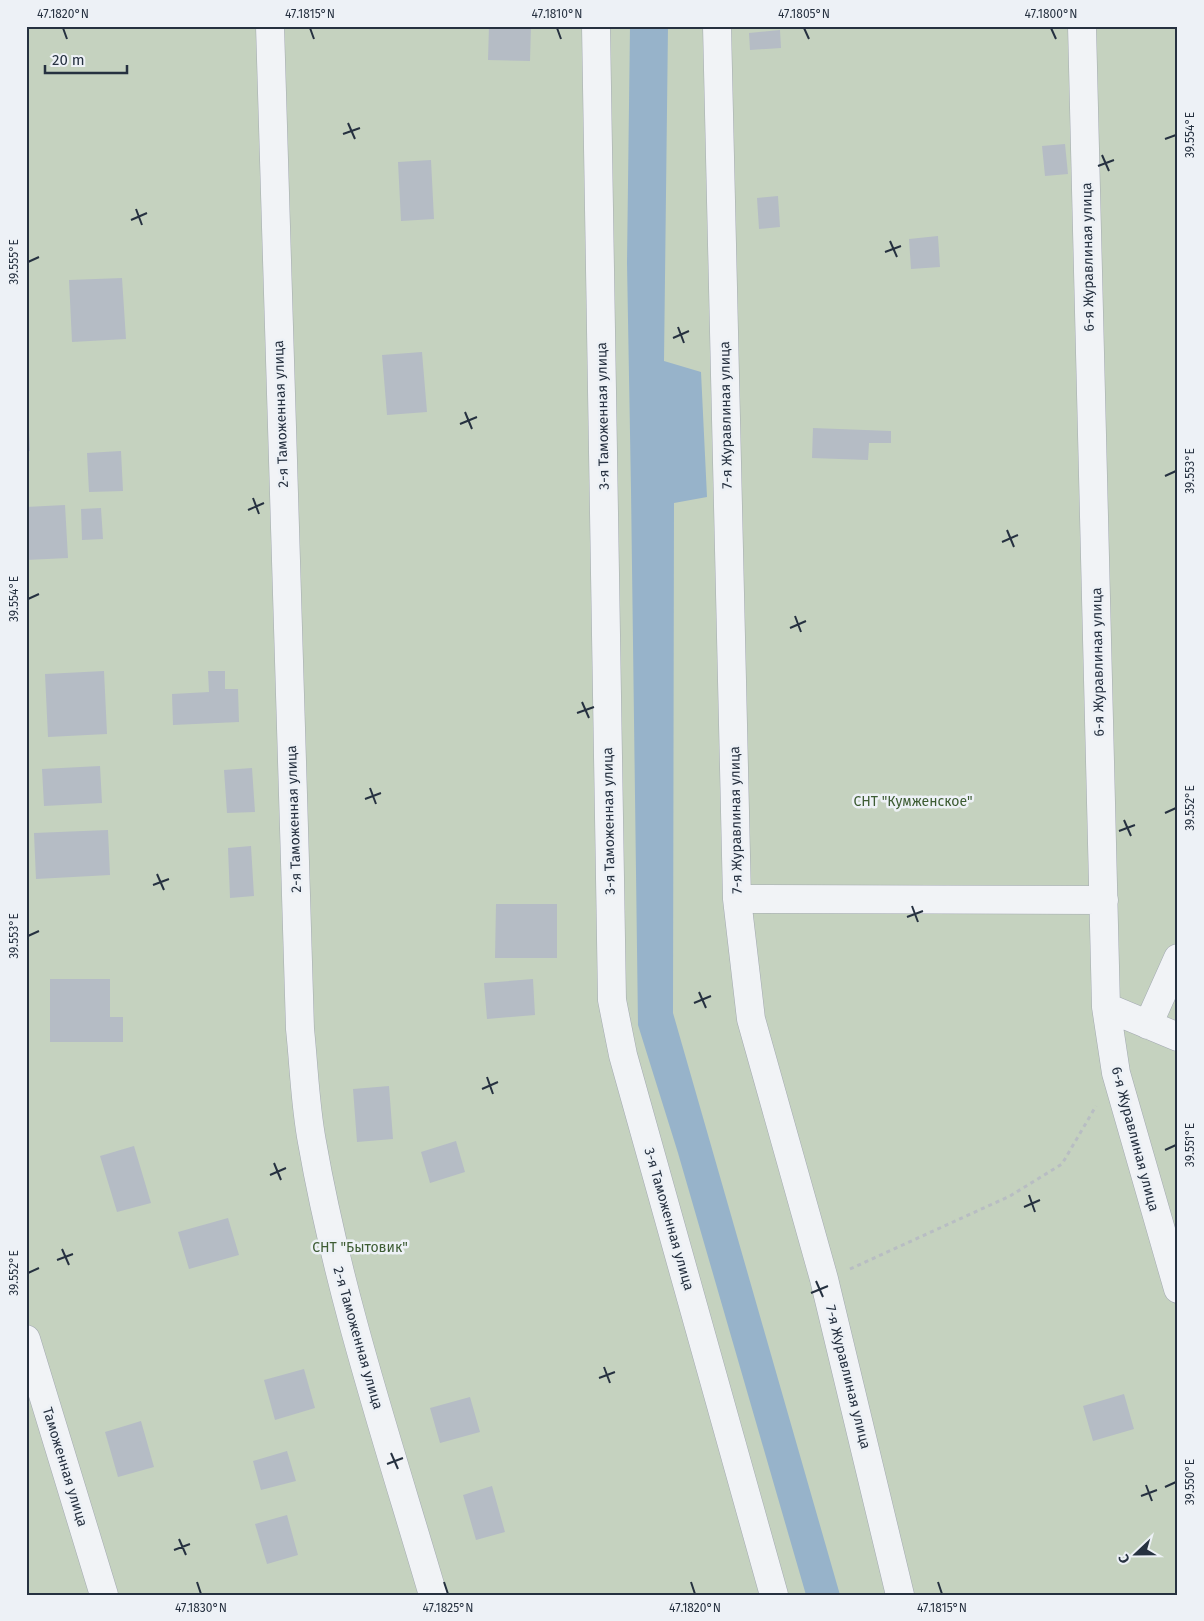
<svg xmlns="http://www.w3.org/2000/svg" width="1204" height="1621" font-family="'Fira Sans',sans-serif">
<rect width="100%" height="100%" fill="#dee2e8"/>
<path fill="#c5d2bf" d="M26,26H1178V1595H26Z"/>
<path fill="#97b3ca" d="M630,26H668L664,361L701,372L707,497L674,503L673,1013L840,1595H806L678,1153L638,1025L631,490L627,263Z"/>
<path fill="#b5bcc5" d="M489,26H531L530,61L488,60Z
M780,30L781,48L750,50L749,33Z
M1065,144L1068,174L1045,176L1042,146Z
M431,160L434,219L401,221L398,162Z
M778,196L780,227L759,229L757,198Z
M938,236L940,267L911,269L909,239Z
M122,278L126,339L72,342L69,280Z
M422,352L427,412L387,415L382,355Z
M26,414H28L30,451H26Z
M813,428L891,431V443H869L868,460L812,458Z
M121,451L123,491L89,492L87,453Z
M65,505L68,558L26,560V507Z
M101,508L103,539L82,540L81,509Z
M104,671L107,734L48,737L45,674Z
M208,671H225V689H238L239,722L173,725L172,694L209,692Z
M100,766L102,803L44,806L42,769Z
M252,768L255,812L227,813L224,770Z
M108,830L110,875L36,879L34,833Z
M251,846L254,896L230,898L228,848Z
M496,904H557V958H495Z
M50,979H110V1017H123V1042H50Z
M533,979L535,1015L487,1019L484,983Z
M389,1086L393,1139L357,1142L353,1089Z
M456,1141L465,1172L430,1183L421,1152Z
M134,1146L151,1203L117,1212L100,1156Z
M228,1218L239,1255L189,1269L178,1232Z
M304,1369L315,1408L275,1420L264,1380Z
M1124,1394L1134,1429L1093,1441L1083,1406Z
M470,1397L480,1432L440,1443L430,1408Z
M141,1421L154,1467L118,1477L105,1432Z
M287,1451L296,1481L261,1490L253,1461Z
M492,1486L505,1532L476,1540L463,1495Z
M287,1515L298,1555L267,1564L255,1524Z"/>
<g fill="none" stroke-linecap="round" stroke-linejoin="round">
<g stroke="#a3a9b2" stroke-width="29">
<path id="street" d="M270,26L300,1029C304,1067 305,1105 312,1142C339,1296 389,1445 433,1595
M596,26L612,1000L623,1055L774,1595
M717,26L737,899L751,1019L824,1279L900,1595
M1082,26L1106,1007L1116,1073L1178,1289
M737,899L1104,900
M1106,1007L1178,1037
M1148,1025L1178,958
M26,1339L104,1595"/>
</g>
<path stroke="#b8bdc3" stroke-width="3" stroke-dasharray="4 4" stroke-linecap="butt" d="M850,1269L1010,1196L1062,1164L1096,1106"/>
<use href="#street" stroke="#f1f3f6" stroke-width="28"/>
</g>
<path fill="none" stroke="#263140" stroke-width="2" d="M63,28L67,39M310,28L314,39M557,28L561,39M804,28L809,39M1051,28L1056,39M348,123L355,139M343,134L360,128M1165,139L1176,135M1102,155L1109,171M1098,166L1114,160M136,209L142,225M131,220L147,213M890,241L897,257M885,252L901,246M28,262L39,257M678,327L684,343M673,338L689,331M465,412L472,429M460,424L477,417M1165,476L1176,471M253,498L259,514M248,510L264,503M1007,530L1014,547M1002,542L1018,535M28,599L39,594M795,616L801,632M790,628L806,621M582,702L589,718M577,713L594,707M370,788L376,804M365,799L381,793M1165,813L1176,808M1124,820L1131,836M1119,831L1135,825M157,874L164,890M153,885L169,879M912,906L918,922M907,917L923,911M28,936L39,931M699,992L706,1008M694,1003L711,996M487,1077L493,1094M482,1089L498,1082M1165,1150L1176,1145M274,1163L281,1180M270,1175L286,1168M1029,1195L1035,1212M1024,1207L1040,1200M62,1249L69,1265M57,1260L73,1254M28,1273L39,1268M816,1281L823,1297M811,1293L828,1286M604,1367L610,1383M599,1378L615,1372M391,1453L398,1469M387,1464L403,1458M1146,1485L1152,1501M1165,1487L1176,1482M1141,1496L1157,1490M179,1539L186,1555M174,1550L190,1544M197,1582L201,1594M444,1582L448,1594M691,1582L695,1594M938,1582L942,1594"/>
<g text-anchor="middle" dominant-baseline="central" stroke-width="5" stroke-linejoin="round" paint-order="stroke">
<g font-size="14" fill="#263140" stroke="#edf1f6">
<text transform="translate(1088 257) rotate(-91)">6-я Журавлиная улица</text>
<text transform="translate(281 414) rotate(-92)">2-я Таможенная улица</text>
<text transform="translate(726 415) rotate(-91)">7-я Журавлиная улица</text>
<text transform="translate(603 416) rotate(-91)">3-я Таможенная улица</text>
<text transform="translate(1098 662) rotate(-91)">6-я Журавлиная улица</text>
<text transform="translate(294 819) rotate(-92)">2-я Таможенная улица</text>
<text transform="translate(736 820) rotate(-91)">7-я Журавлиная улица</text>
<text transform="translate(609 821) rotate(-91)">3-я Таможенная улица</text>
<text transform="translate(1135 1139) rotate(75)">6-я Журавлиная улица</text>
<text transform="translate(669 1219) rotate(74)">3-я Таможенная улица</text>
<text transform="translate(358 1338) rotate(74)">2-я Таможенная улица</text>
<text transform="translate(848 1377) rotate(76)">7-я Журавлиная улица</text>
<text transform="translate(65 1467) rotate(73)">Таможенная улица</text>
</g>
<g font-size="14" fill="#3d5c33" stroke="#edf1f6">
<text x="913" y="801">СНТ "Кумженское"</text>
<text x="360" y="1247">СНТ "Бытовик"</text>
</g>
</g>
<rect width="1204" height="1621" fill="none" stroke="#edf1f6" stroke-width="55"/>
<g transform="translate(1136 1554) rotate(248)" stroke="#edf1f6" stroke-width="4" paint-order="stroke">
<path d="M0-4L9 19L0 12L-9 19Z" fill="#263140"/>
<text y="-8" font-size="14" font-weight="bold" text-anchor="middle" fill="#263140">С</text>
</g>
<path d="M45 65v8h82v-8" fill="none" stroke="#263140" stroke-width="2.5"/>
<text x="52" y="65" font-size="15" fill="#263140" stroke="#edf1f6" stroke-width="4" paint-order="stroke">20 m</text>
<rect x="28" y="28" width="1148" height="1566" fill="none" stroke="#263140" stroke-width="2"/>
<g font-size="12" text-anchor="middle" fill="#263140">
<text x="63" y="18">47.1820°N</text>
<text x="310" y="18">47.1815°N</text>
<text x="557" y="18">47.1810°N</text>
<text x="804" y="18">47.1805°N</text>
<text x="1051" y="18">47.1800°N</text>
<text transform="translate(1190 135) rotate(-90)" y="4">39.554°E</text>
<text transform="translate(14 262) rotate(-90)" y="4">39.555°E</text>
<text transform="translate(1190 471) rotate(-90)" y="4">39.553°E</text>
<text transform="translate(14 599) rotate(-90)" y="4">39.554°E</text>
<text transform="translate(1190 808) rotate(-90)" y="4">39.552°E</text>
<text transform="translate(14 936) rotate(-90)" y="4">39.553°E</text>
<text transform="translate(1190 1145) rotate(-90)" y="4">39.551°E</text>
<text transform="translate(14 1273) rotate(-90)" y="4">39.552°E</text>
<text transform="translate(1190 1482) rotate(-90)" y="4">39.550°E</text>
<text x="201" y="1612">47.1830°N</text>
<text x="448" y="1612">47.1825°N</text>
<text x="695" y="1612">47.1820°N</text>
<text x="942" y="1612">47.1815°N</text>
</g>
</svg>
